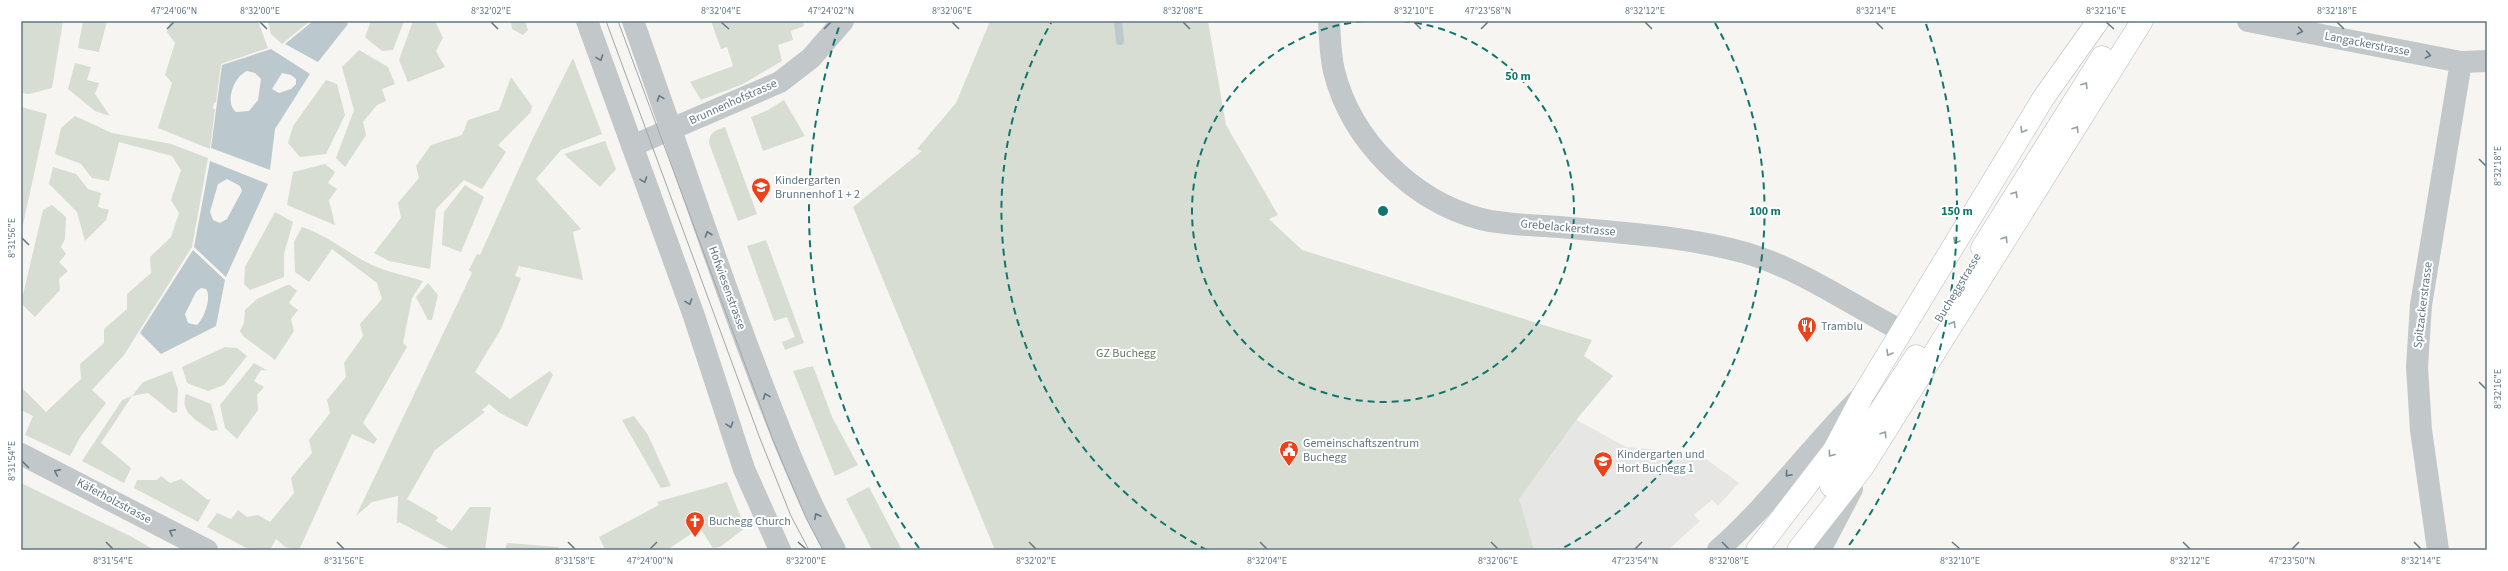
<svg xmlns="http://www.w3.org/2000/svg" width="2508" height="571" font-family="'Source Sans 3',sans-serif">
<rect width="100%" height="100%" fill="#f6f5f1"/>
<path fill="#e6e7e5" d="M1542,401L1626,447L1698,453L1739,483L1718,506L1712,500L1694,515L1700,521L1668,550H1426Z"/>
<path fill="#d7ddd2" d="M21,21H63L52,88L29,94L21,93Z
M83,21H107L99,52L78,48Z
M170,21H258L268,48L221,64L216,102L214,103L213,109H215L210,149L158,128L172,83L165,75L175,43L167,32Z
M268,21H310L282,44L271,34Z
M371,21H404L393,50L382,51L365,37Z
M413,21H435L443,38L436,51L445,67L408,82L399,60Z
M511,21H525L528,30L523,35L512,29Z
M711,21H803L804,26L791,31L793,40L778,45L782,61L743,84L701,100L690,82L733,66L727,47L721,49Z
M990,21H1208L1226,125L1278,215L1269,219L1302,250L1592,340L1584,356L1613,376L1576,420L1519,499L1534,550H995L853,207L922,151L917,149L956,103Z
M359,50L388,67L395,84L382,89L386,101L377,105L363,122L366,135L345,167L336,158L354,110L342,67Z
M573,58L602,134L561,150L536,179L581,229L573,232L583,280L519,266L515,276L521,278L501,329L475,372L510,399L550,371L553,375L527,427L500,413L489,404L482,410L485,412L435,450L407,499L438,517L436,521L452,531L470,507H491L485,550H452L399,522L397,524L398,496L372,502L356,516L472,273L469,270L477,254L480,255L532,140Z
M75,63L91,67L87,80L99,83L95,94L110,116L95,111L68,89Z
M511,77L532,106L531,112L498,145L506,152L482,189L464,180L436,209L430,269L389,261L374,253L401,218L398,203L419,178L416,166L431,145L462,135L468,120L499,110Z
M326,80L337,84L345,115L326,154L300,157L288,143L293,126Z
M784,100L805,136L763,151L751,117L768,110Z
M21,107L47,114L21,234Z
M75,116L112,133L171,144L208,158L192,247L124,355L92,390L106,403L81,436L70,456L25,435L33,416L21,410V387L46,412L81,379L80,364L104,343V329L127,309V294L151,273L150,257L171,237L179,213L171,200L181,170L172,156L119,142L109,181L92,178L81,164L55,154L61,128Z
M725,127L757,214L738,221L709,143C710,132 714,131 725,127Z
M605,141L616,169L600,187L564,154Z
M325,164L335,172L328,183L337,189L329,200L335,225L287,205L293,172Z
M53,167L76,174L88,189L101,193L98,207L109,210L106,220L85,241L77,212L49,184Z
M465,185L484,197L461,252L442,245L444,212Z
M52,205L66,217L65,239L61,247L66,254L59,262L68,271L59,279L60,290L35,317L21,303L43,210Z
M275,212L293,222L284,254V277L250,290L244,284L245,267Z
M302,227C326,235 343,249 364,261C382,271 404,275 423,281L412,298L403,343L407,347L363,423L377,439L374,444L352,434L299,550L285,547L276,539L270,550H250L207,527L217,513L231,519L238,510L247,517L258,515L270,522L294,493L291,478L312,453L309,440L330,413L327,400L346,377L344,363L363,336L360,324L382,299L377,283L332,249L309,282L295,272L294,242Z
M766,240L804,343L785,350L782,342L795,337L787,317L774,321L747,246Z
M428,283L438,295L432,320H428L416,297Z
M287,285H290L297,291L289,303L298,310L291,319L294,331L275,360L243,336L240,331L244,323L245,310L257,299Z
M225,347L237,348L247,356L224,385L208,391L187,383L182,367Z
M254,363L268,371L261,370L254,381L264,387L257,395L258,410L237,439L225,428L220,405Z
M813,366L832,417L858,465L835,476L793,371Z
M172,371L178,390L177,412L173,413L148,393L132,396L101,443L131,468L124,483L82,461L122,400L132,396L143,382Z
M186,394L211,404L218,430L212,431C198,421 179,413 186,394Z
M634,416L648,435L671,486L661,488L622,420Z
M161,476L170,483L181,479L208,500L211,499L198,522L134,488L137,480H157Z
M727,482L745,528L720,547L713,548L700,528L667,550H602L605,549L599,537L659,505L657,502Z
M21,483L132,537L154,550H21Z
M869,487L902,550H872L846,499Z
M507,543L558,547L560,550H505Z"/>
<path fill="#bbc8cd" fill-rule="evenodd" d="M313,21H345L348,24L318,62L285,44Z
M271,49L310,74L275,129L270,170L211,148L222,65ZM247,71L255,73L261,79L258,100L249,111L236,112C224,103 234,76 247,71ZM282,73L291,75L296,79V84L291,89L279,93L272,89Z
M210,161L268,184L226,277L194,247ZM227,179L240,186L242,191L227,219L220,223L213,220L210,212L218,184Z
M193,250L225,280L216,326L161,354L140,333ZM201,288L206,289C212,297 204,319 197,325L188,323L185,314L196,292Z"/>
<g fill="none" stroke-linecap="round" stroke-linejoin="round">
<path stroke="#bbc8cd" stroke-width="8" d="M1118,21L1120,41"/>
<g stroke="#b5babd" stroke-width="23">
<path id="major" d="M1982,248L2102,57
M1831,486L1916,356
M1757,550L1834,450L1863,395L2044,97L2098,21
M1798,550L1863,467L2142,21"/>
</g>
<path stroke="#c2c7c9" stroke-width="22" d="M587,21L694,316L744,469L780,550
M633,21C672,130 708,241 749,350C775,418 800,486 835,550
M1329,21C1330,37 1330,55 1334,71C1351,140 1412,201 1481,219C1505,225 1533,225 1559,227C1622,233 1685,236 1746,253C1801,269 1851,305 1902,331
M2248,21L2461,62L2487,61
M632,146L780,82L811,58L843,21
M21,454L207,550
M1718,550C1769,505 1810,448 1858,400
M1820,550L1852,489
M2438,550L2421,430L2417,367L2421,305L2461,62"/>
<use href="#major" stroke="#fff" stroke-width="22"/>
<path stroke="#a0a8ad" stroke-width="1" d="M606,21L759,436L791,516L809,550
M618,21L773,440L806,518L823,550"/>
</g>
<defs><path id="oneway-chevron" d="M-2-3.5L2.5 0L-2 3.5" fill="none" stroke-width="1.6" stroke-linecap="round" stroke-linejoin="round"/></defs>
<g stroke="#627784">
<use href="#oneway-chevron" transform="translate(2300 31) rotate(11)"/>
<use href="#oneway-chevron" transform="translate(2428 55) rotate(11)"/>
<use href="#oneway-chevron" transform="translate(600 58) rotate(70)"/>
<use href="#oneway-chevron" transform="translate(660 98) rotate(-110)"/>
<use href="#oneway-chevron" transform="translate(644 180) rotate(70)"/>
<use href="#oneway-chevron" transform="translate(708 234) rotate(-109)"/>
<use href="#oneway-chevron" transform="translate(689 302) rotate(70)"/>
<use href="#oneway-chevron" transform="translate(766 396) rotate(-111)"/>
<use href="#oneway-chevron" transform="translate(730 425) rotate(72)"/>
<use href="#oneway-chevron" transform="translate(57 472) rotate(-154)"/>
<use href="#oneway-chevron" transform="translate(1788 474) rotate(131)"/>
<use href="#oneway-chevron" transform="translate(817 516) rotate(-116)"/>
<use href="#oneway-chevron" transform="translate(172 532) rotate(-152)"/>
</g>
<g stroke="#91a0a9">
<use href="#oneway-chevron" transform="translate(2085 85) rotate(-58)"/>
<use href="#oneway-chevron" transform="translate(2076 129) rotate(-58)"/>
<use href="#oneway-chevron" transform="translate(2023 130) rotate(121)"/>
<use href="#oneway-chevron" transform="translate(2015 194) rotate(-58)"/>
<use href="#oneway-chevron" transform="translate(2005 239) rotate(-58)"/>
<use href="#oneway-chevron" transform="translate(1956 241) rotate(121)"/>
<use href="#oneway-chevron" transform="translate(1953 324) rotate(-59)"/>
<use href="#oneway-chevron" transform="translate(1889 353) rotate(121)"/>
<use href="#oneway-chevron" transform="translate(1884 434) rotate(-57)"/>
<use href="#oneway-chevron" transform="translate(1831 454) rotate(126)"/>
</g>
<path fill="none" stroke="#627784" stroke-width="1.5" d="M260,22L267,29M491,22L498,29M721,22L729,29M952,22L959,29M1183,22L1190,29M1414,22L1421,29M1645,22L1652,29M1876,22L1883,29M2106,22L2114,29M2337,22L2344,29M167,29L174,22M824,29L831,22M1481,29L1488,22M2479,159L2486,166M22,238L29,245M2479,382L2486,389M22,461L29,468M106,542L113,549M337,542L344,549M568,542L575,549M798,542L806,549M1029,542L1036,549M1260,542L1267,549M1491,542L1498,549M1722,542L1729,549M1952,542L1960,549M2183,542L2190,549M2414,542L2421,549M650,549L657,542M1635,549L1642,542M2292,549L2299,542"/>
<g fill="none" stroke="#0f766e" stroke-width="2" stroke-dasharray="7 5">
<path d="M1403 21A191 191 0 1 1 1363 21"/>
<path d="M1207 550A382 382 0 0 1 1051 23M1715 23A382 382 0 0 1 1559 550"/>
<path d="M919 548A574 574 0 0 1 840 24M1926 24A574 574 0 0 1 1847 548"/>
</g>
<defs>
<g id="school-pin" transform="scale(1)"><path d="M0 17L-7.5 6A9.5 9.5 0 1 1 7.5 6Z" fill="#ed411a" stroke="#fff"/><path d="M0-5L7-2L0 1L-7-2ZM-4 1L0 2.5L4 1V4Q0 6-4 4Z" fill="#fff"/></g>
<g id="restaurant-pin" transform="scale(1)"><path d="M0 17L-7.5 6A9.5 9.5 0 1 1 7.5 6Z" fill="#ed411a" stroke="#fff"/><path d="M-5-6h1v4h1v-4h1v4h1v-4h1v5L-1.5 .5V6h-2V.5L-5-1ZM5-6V6H3V1.5H1.5Q1.5-4 5-6Z" fill="#fff"/></g>
<g id="civic-pin" transform="scale(1)"><path d="M0 17L-7.5 6A9.5 9.5 0 1 1 7.5 6Z" fill="#ed411a" stroke="#fff"/><path d="M-.6-6.5H3V-4.5H.6V-3L4-1V1h2V6H-6V1h2V-1L-.6-3ZM-1.2 2.5V6h2.4V2.5Z" fill="#fff"/></g>
<g id="church-pin" transform="scale(1)"><path d="M0 17L-7.5 6A9.5 9.5 0 1 1 7.5 6Z" fill="#ed411a" stroke="#fff"/><path d="M-1.2-6h2.4v3.5h3.3v2.4h-3.3V6h-2.4V-.1h-3.3v-2.4h3.3Z" fill="#fff"/></g>
</defs>
<g fill-rule="evenodd">
<use href="#school-pin" x="761" y="187"/>
<use href="#restaurant-pin" x="1807" y="326"/>
<use href="#civic-pin" x="1289" y="450"/>
<use href="#school-pin" x="1603" y="461"/>
<use href="#church-pin" x="695" y="521"/>
</g>
<g text-anchor="middle" dominant-baseline="central" stroke-width="4" stroke-linejoin="round" paint-order="stroke">
<g font-size="12" fill="#627784" stroke="#fff">
<text transform="translate(2367 44) rotate(11)">Langackerstrasse</text>
<text transform="translate(733 102) rotate(-24)">Brunnenhofstrasse</text>
<text transform="translate(1568 228) rotate(5)">Grebelackerstrasse</text>
<text transform="translate(727 288) rotate(70)">Hofwiesenstrasse</text>
<text transform="translate(1958 288) rotate(-59)">Bucheggstrasse</text>
<text transform="translate(2423 305) rotate(-83)">Spitzackerstrasse</text>
<text transform="translate(114 501) rotate(28)">Käferholzstrasse</text>
</g>
<g font-size="12" fill="#627784" stroke="#fff" text-anchor="start">
<text x="775" y="180">Kindergarten<tspan x="775" dy="14">Brunnenhof 1 + 2</tspan></text>
<text x="1821" y="326">Tramblu</text>
<text x="1303" y="443">Gemeinschaftszentrum<tspan x="1303" dy="14">Buchegg</tspan></text>
<text x="1617" y="454">Kindergarten und<tspan x="1617" dy="14">Hort Buchegg 1</tspan></text>
<text x="709" y="521">Buchegg Church</text>
</g>
<g font-size="12" fill="#687b62" stroke="#fff">
<text x="1126" y="353">GZ Buchegg</text>
</g>
</g>
<circle cx="1383" cy="211" r="6" fill="#0f766e" stroke="#fff" stroke-width="2"/>
<g font-size="12" text-anchor="middle" font-weight="bold" fill="#0f766e" stroke="#fff" stroke-width="4" stroke-linejoin="round" paint-order="stroke">
<text x="1518" y="80">50 m</text>
<text x="1765" y="215">100 m</text>
<text x="1957" y="215">150 m</text>
</g>
<rect width="2508" height="571" fill="none" stroke="#ffffff" stroke-width="44"/>
<rect x="22" y="22" width="2464" height="527" fill="none" stroke="#627784" stroke-width="1.5"/>
<g font-size="10" text-anchor="middle" fill="#627784">
<text x="174" y="14">47°24'06"N</text>
<text x="260" y="14">8°32'00"E</text>
<text x="491" y="14">8°32'02"E</text>
<text x="721" y="14">8°32'04"E</text>
<text x="831" y="14">47°24'02"N</text>
<text x="952" y="14">8°32'06"E</text>
<text x="1183" y="14">8°32'08"E</text>
<text x="1414" y="14">8°32'10"E</text>
<text x="1488" y="14">47°23'58"N</text>
<text x="1645" y="14">8°32'12"E</text>
<text x="1876" y="14">8°32'14"E</text>
<text x="2106" y="14">8°32'16"E</text>
<text x="2337" y="14">8°32'18"E</text>
<text transform="translate(2497 166) rotate(-90)" y="4">8°32'18"E</text>
<text transform="translate(11 238) rotate(-90)" y="4">8°31'56"E</text>
<text transform="translate(2497 389) rotate(-90)" y="4">8°32'16"E</text>
<text transform="translate(11 461) rotate(-90)" y="4">8°31'54"E</text>
<text x="113" y="564">8°31'54"E</text>
<text x="344" y="564">8°31'56"E</text>
<text x="575" y="564">8°31'58"E</text>
<text x="650" y="564">47°24'00"N</text>
<text x="806" y="564">8°32'00"E</text>
<text x="1036" y="564">8°32'02"E</text>
<text x="1267" y="564">8°32'04"E</text>
<text x="1498" y="564">8°32'06"E</text>
<text x="1635" y="564">47°23'54"N</text>
<text x="1729" y="564">8°32'08"E</text>
<text x="1960" y="564">8°32'10"E</text>
<text x="2190" y="564">8°32'12"E</text>
<text x="2292" y="564">47°23'50"N</text>
<text x="2421" y="564">8°32'14"E</text>
</g>
</svg>
